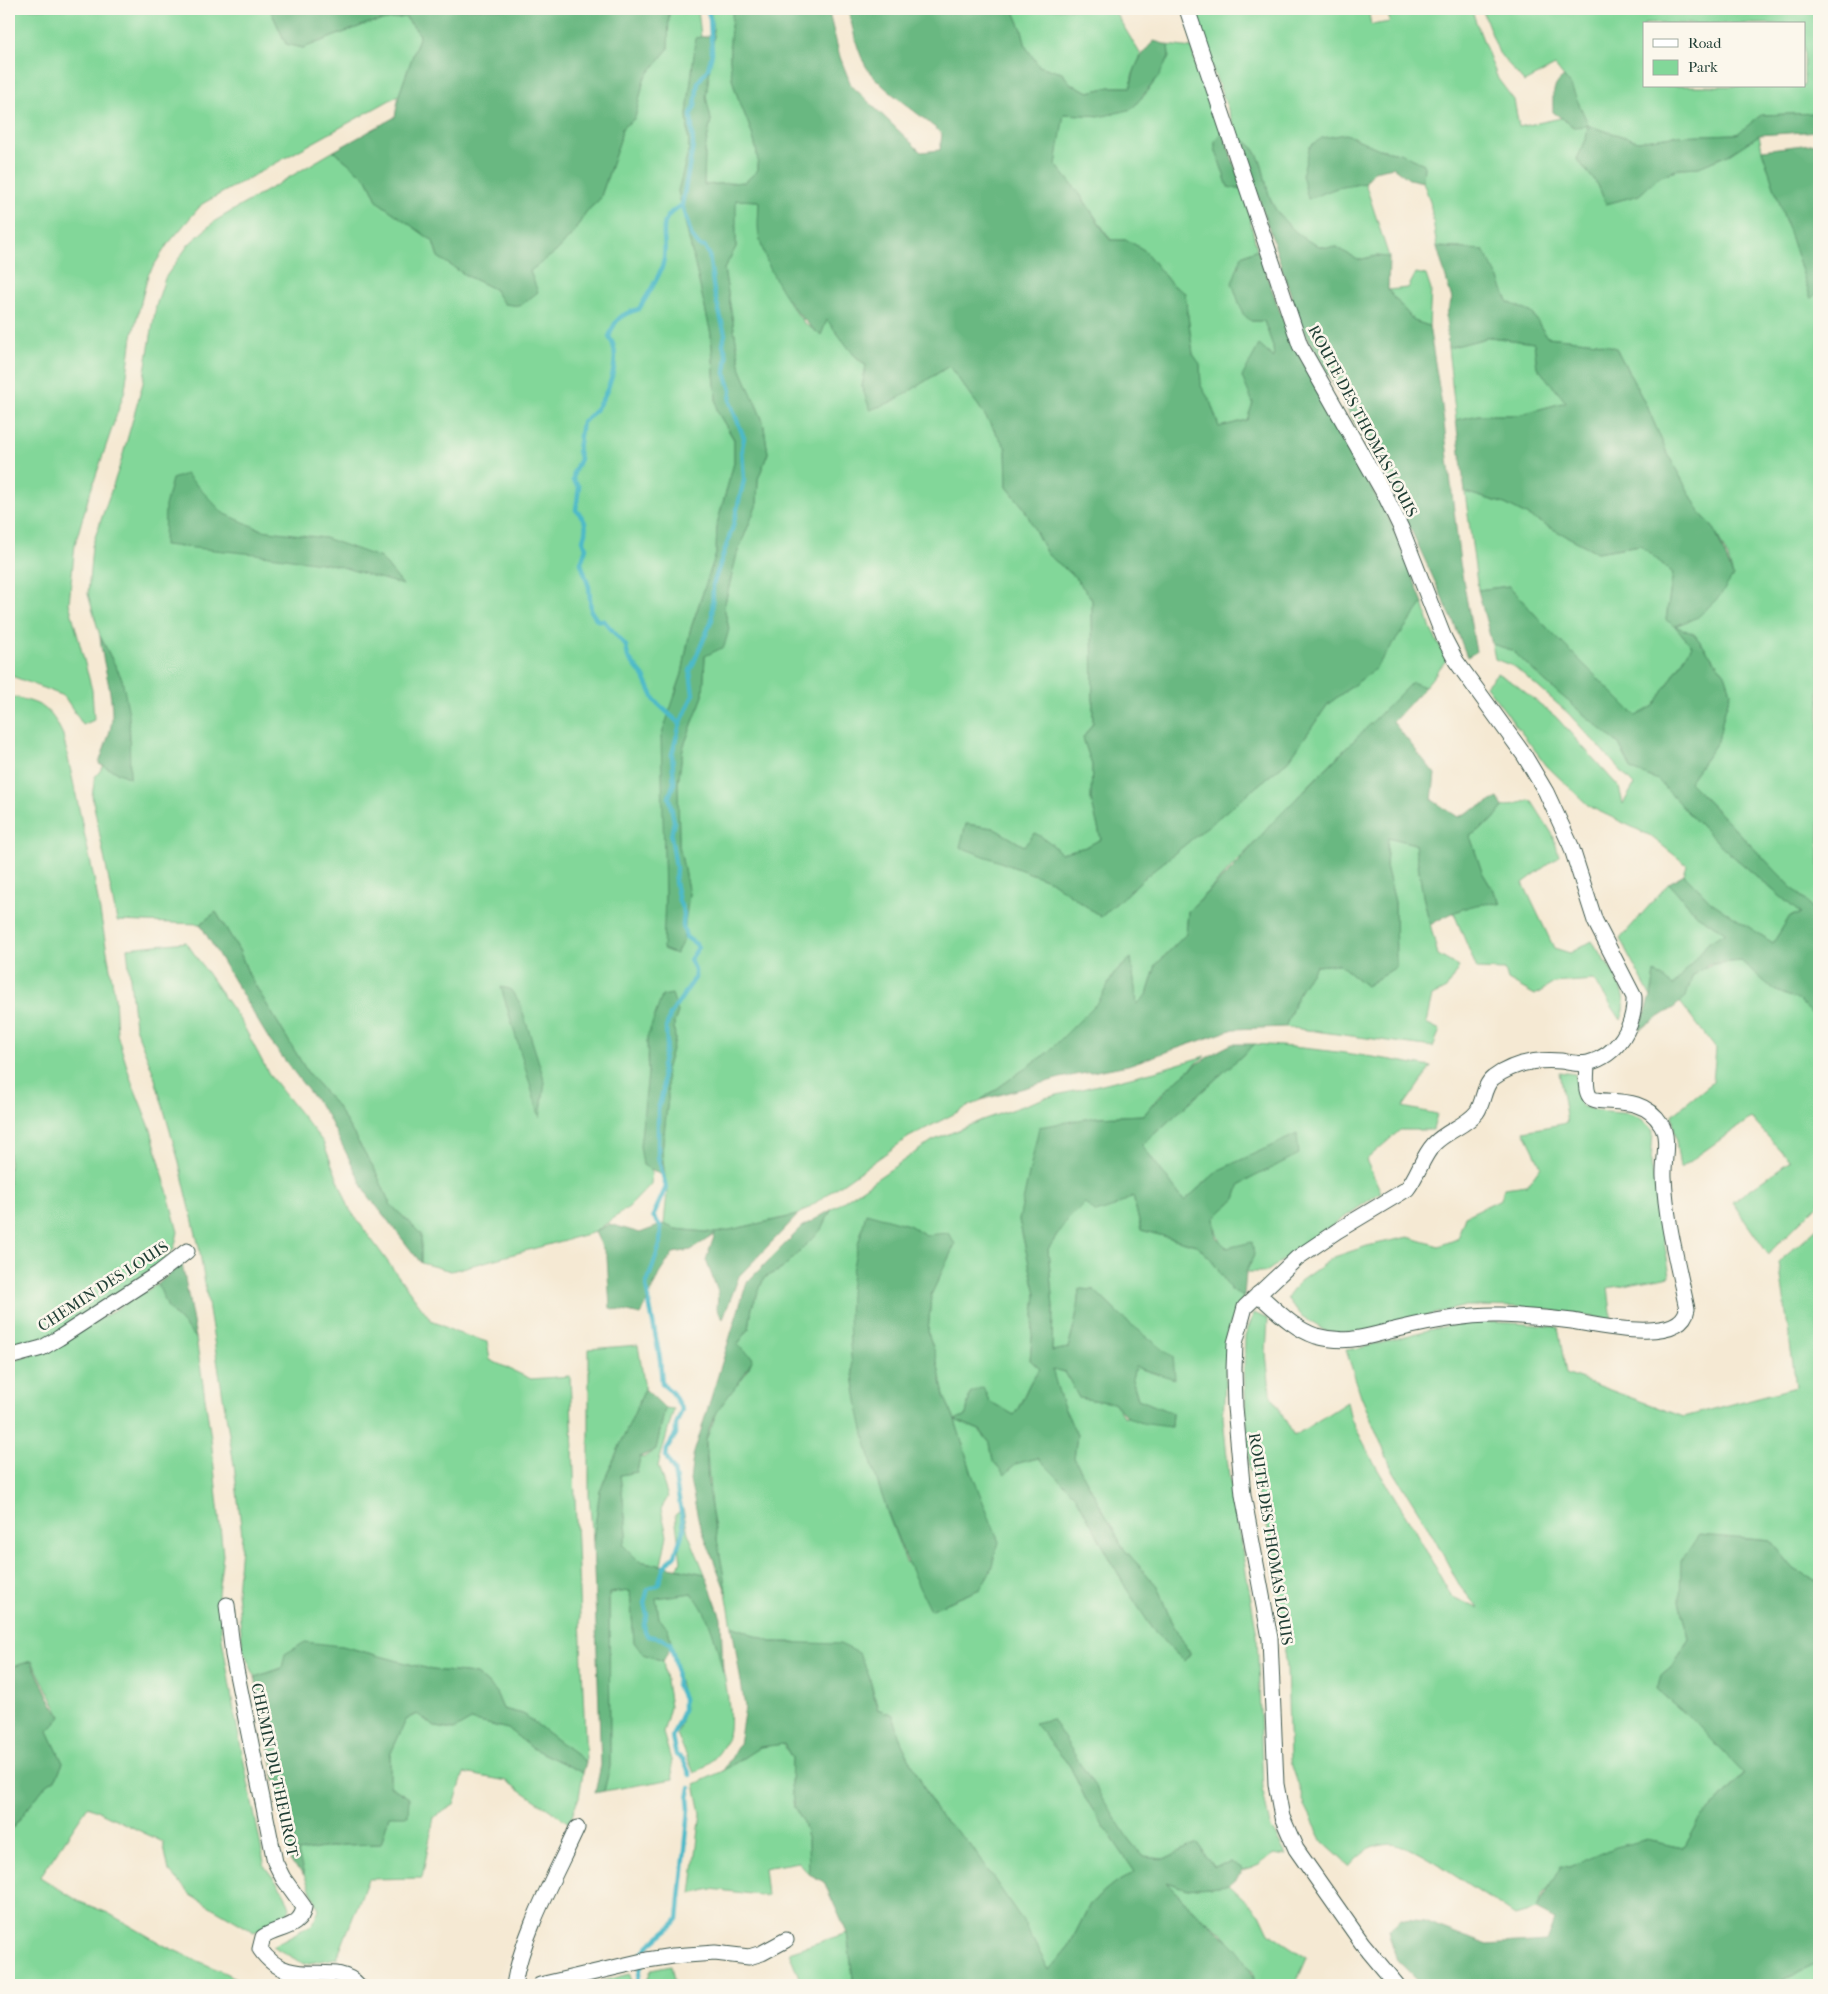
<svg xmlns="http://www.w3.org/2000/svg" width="1828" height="1994" font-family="'IM FELL French Canon',serif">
<rect width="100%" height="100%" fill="#fbf7ec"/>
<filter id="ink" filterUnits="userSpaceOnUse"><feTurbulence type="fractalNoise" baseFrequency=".02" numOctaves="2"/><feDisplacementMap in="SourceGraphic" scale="10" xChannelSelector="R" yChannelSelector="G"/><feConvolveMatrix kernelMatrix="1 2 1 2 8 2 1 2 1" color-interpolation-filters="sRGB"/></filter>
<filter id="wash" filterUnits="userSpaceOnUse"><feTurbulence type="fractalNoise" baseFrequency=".0096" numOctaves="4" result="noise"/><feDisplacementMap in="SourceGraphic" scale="20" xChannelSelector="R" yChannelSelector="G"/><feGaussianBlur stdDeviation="1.12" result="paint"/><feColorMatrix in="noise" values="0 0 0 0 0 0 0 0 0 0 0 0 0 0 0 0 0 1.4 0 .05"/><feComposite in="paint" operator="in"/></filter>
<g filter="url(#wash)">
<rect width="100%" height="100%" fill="#f5e9d3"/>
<path fill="#82d799" stroke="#508a66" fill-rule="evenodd" d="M9,9H270L286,44L303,48L369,23L405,17L420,35L399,95L202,204L167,245L148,275L132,337L125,390L88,499L75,544L69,603L92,690L94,720L83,725L64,696L9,675Z
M669,9H698L701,37L696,38L687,114L689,149L678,191L711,334L717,411L734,440V463L717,524L716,554L690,631L682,674L675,694L664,838L665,895L664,949L689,894L679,845L678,783L683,748L703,696L705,656L729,629L724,607L737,554L757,504L758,479L768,453L763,421L741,370L724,269L736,247L735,200L759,201V235L789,303L804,323L821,335L827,319L854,355L866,366L862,387L894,401L949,366L978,405L1006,448L1007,487L1024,508L1047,554L1074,576L1092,599L1093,723L1083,738L1092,765L1091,799L1101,839L1086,847L1061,853L1048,841L1024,846L993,828L966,824L961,847L1051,881L1101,917L1143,879L1289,760L1328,704L1374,670L1423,603L1431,630L1447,659L1425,687L1412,683C1380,717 1345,748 1312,782C1271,825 1231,869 1188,911L1186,934L1156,965L1147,995L1137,1005L1131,958L1114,974L1099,1001L1047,1053L981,1100L909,1137L798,1215L716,1233L675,1229L664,1224L667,1193L662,1151L668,1098L666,1069L675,1040L674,1023L678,1012L647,1038L648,1073L643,1165L652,1170L651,1184L629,1207L595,1232L451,1271L421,1263V1234L390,1204L375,1170L336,1105L308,1073L249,975L239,950L216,912L200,924L117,921L92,796L95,777L104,766L130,778L122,679L100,636L88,594L92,546L120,465L143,383L156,306L165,278L189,244L215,221L334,151L367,179L378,202L433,241L438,257L467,276L494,289L504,304L530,271L557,251L574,232L586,212L600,199L620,140L622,128L635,118L644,79L668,49Z
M710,9H733C730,33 727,66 735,89C744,116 759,141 758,171L745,182L704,185L705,150L711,120L706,97L714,35Z
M1013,9H1113L1141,55L1132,76L1131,87H1110L1089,92L1071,84L1062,73L1039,66L1026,47L1022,30Z
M1195,9H1368L1371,25L1390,22L1387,10L1390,9H1471L1498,79L1514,100L1519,127L1561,118L1574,127L1571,86L1555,66L1524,82L1499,53L1482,9H1819V113L1761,115L1738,134L1672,136L1638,141L1589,126L1586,140L1577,159L1598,185L1606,204L1639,195L1659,177L1681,168L1699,167L1730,154L1759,135L1762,150L1811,298L1819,291V915L1689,782L1718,741L1724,713L1731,692L1725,674L1694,634L1676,627L1692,646L1654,706L1636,717L1550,631L1509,586L1478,590L1465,492L1505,504L1597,552L1640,545L1673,573L1666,620L1733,576L1728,558L1715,530L1701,514L1667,453L1649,411L1616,348L1597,342L1547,337L1532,313L1508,302L1499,279L1464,248L1437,247L1430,201L1423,182L1424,164L1400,153L1379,149L1346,134L1308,198L1337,188L1365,183L1389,257L1376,256L1358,260L1336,247C1314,252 1288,228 1276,210C1260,186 1270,152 1238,136L1205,49ZM1644,24H1804V86H1644Z
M1168,45L1192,48L1196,68L1223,132L1215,140V148L1228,187L1243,190L1257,249L1242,256L1251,321H1264L1273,346L1274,359L1259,345L1253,403L1247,420L1219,427L1210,401L1201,386L1200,365L1193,354L1185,293L1172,285L1144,250L1127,240H1111L1079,193L1056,165L1063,114L1104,116L1143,97L1159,76L1169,57Z
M1416,273L1426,275L1431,290L1429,326L1414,321L1388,290L1408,288Z
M1490,337L1534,343L1537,367L1566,402L1518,415H1479L1456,420L1448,348Z
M1492,644L1512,650L1543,680L1619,744L1632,770L1658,779L1687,812L1727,851L1801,914L1790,916L1773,943L1711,902L1684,874L1687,865L1649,835L1590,807L1547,766L1486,686L1497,673L1515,684L1556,717L1619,787L1623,804L1634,785L1568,713L1515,667L1495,659Z
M9,696C40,703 49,705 63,735L95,883L115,997L117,1034L131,1080L151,1130L178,1232L174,1249L157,1266L53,1335L25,1346H9Z
M1531,800L1553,835L1559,856L1523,883L1554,948L1570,953L1592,941C1605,962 1634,994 1621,1020L1594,980L1554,983L1535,995L1508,980L1505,970L1477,969L1453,911L1486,902L1501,903L1482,872L1470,836L1493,820L1503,807Z
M1388,837L1415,844L1423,896L1438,955L1459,967L1446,989L1432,996L1426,1023L1440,1030L1433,1047L1285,1027L1301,988L1316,966L1339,964L1366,986L1396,967L1395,902L1386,866Z
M1669,883L1697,915L1726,932L1708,943L1673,987L1655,973L1651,997L1620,939Z
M186,942L242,1023L270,1076L323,1142L350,1210L393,1269L431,1320L455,1332L487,1342L490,1360L531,1379L570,1376L586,1762L523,1714L503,1709L495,1690L476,1674L432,1670L342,1646L255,1677L243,1649L237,1592L242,1535L234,1465L199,1247L179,1162L153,1072L135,1027L127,948Z
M1741,961L1774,990L1798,1000L1819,1021V1203L1768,1254L1732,1202L1790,1161L1751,1118L1680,1168L1672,1115L1713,1082L1716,1049L1680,1002C1688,995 1686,986 1692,978C1703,962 1724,963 1741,961Z
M1255,1044C1315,1048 1373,1056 1431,1067L1403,1107L1437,1114L1433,1130H1400L1366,1160L1381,1192L1266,1272H1246L1254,1255C1227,1248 1217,1250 1214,1218L1235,1199L1240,1184L1298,1154L1297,1135L1219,1170L1184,1201L1142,1145Z
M1205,1056L1160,1095L1144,1115L1096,1117L1019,1220L1036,1294L1030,1360L1040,1369C1027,1382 1024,1400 1014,1415L989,1401L983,1387L970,1393L966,1415L955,1420L979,1430L990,1443L993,1461L1005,1474L1015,1464L1038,1458L1076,1496L1126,1588L1156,1634L1184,1661L1190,1654L1171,1621L1157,1586L1124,1549L1074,1458L1077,1435L1062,1403L1051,1369L1065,1372L1079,1398L1114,1403L1123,1416L1171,1427L1172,1413L1138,1399L1132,1378L1135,1367L1159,1375L1123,1318L1094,1290L1079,1289L1076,1318L1068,1348L1052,1351L1053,1307L1048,1249L1066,1222L1085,1203L1114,1207L1133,1196L1141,1230L1196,1245L1211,1259L1231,1290L1244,1296L1228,1329L1223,1417L1229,1476L1257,1634L1263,1791L1270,1826L1287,1856L1273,1854L1259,1865L1244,1871L1231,1862L1213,1867L1197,1843L1164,1859L1143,1857L1035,1723L1070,1766L1085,1798L1135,1872L1114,1884L1090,1904L1069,1946L1049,1970L1022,1920L969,1843L937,1813L902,1744L893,1715L878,1709L869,1676L795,1642H771L732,1626L711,1507L706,1440L719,1407L747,1372L753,1358L737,1345L749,1329L752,1307L764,1278L782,1269L822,1229L831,1210L932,1141L982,1120L1045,1098L1155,1071ZM909,1225L926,1236L955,1244L931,1295L928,1333L936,1356L944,1396L955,1420L972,1474L980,1589L950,1602L906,1562L887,1512L855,1389L850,1342L852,1272Z
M1559,1072L1575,1074L1581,1106C1590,1108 1599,1112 1608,1112C1631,1114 1637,1111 1653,1131L1651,1163L1670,1276L1608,1288L1612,1320L1529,1307L1466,1306L1356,1333L1325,1331L1300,1315L1287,1298L1300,1281L1334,1257L1367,1246L1408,1237L1439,1246L1457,1239L1465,1216L1501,1199L1504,1188L1527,1185L1541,1166L1524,1131L1567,1123Z
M1819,1226V1583L1794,1569L1771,1541L1740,1538L1680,1601L1689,1638L1674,1665L1661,1676L1657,1690L1692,1719L1744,1773L1699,1821L1684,1848L1645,1840L1570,1867L1544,1892L1536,1910L1515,1916C1494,1902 1411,1843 1391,1843C1372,1844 1361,1852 1349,1866L1323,1842L1306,1808L1290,1760L1287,1667L1268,1529L1249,1469L1244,1369L1245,1336L1254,1313L1268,1319L1266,1353L1270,1392L1294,1436L1347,1402L1351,1419L1378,1470L1413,1527L1451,1596L1479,1609L1461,1588L1424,1520L1391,1467L1361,1396L1346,1350C1386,1345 1422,1328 1462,1324C1494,1320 1526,1324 1558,1327L1566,1374L1684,1417L1796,1387L1779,1262Z
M158,1284L168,1308L196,1338L211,1438L223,1555L218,1593L222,1638L235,1717L265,1867L284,1892L290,1908L286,1919L254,1932L191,1895L169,1871L163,1842L88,1806L40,1877L80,1902L108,1913L167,1947L252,1985H9V1833L46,1785L56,1778L63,1763L48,1731L61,1716L32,1661L9,1668V1363L55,1346Z
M638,1345L645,1389L600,1490L593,1541L589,1495V1349Z
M665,1408L674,1409L658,1466L668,1497L661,1509L667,1535L661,1565L639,1561L623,1545L627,1533L620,1475L637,1472L640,1457L643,1458L656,1449Z
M683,1509L688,1533L705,1574L677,1568L681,1561L675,1515Z
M630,1591L634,1642L643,1654L663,1661L670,1707L663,1733L671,1760L673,1779L604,1791L610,1766L609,1593Z
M692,1593C696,1598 702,1604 705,1611C717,1637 735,1708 728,1735C723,1752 709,1766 694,1773L677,1734L685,1708L668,1629L659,1618L656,1597Z
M418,1714L435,1727L453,1730L471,1720L508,1729L532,1748L583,1773L579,1797L569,1823L507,1781L464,1773L454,1805L434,1817L422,1878L368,1879L337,1958L304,1964L272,1946L313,1924L319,1909L304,1875L297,1852L343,1845L381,1844L389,1816L409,1798L390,1786V1755L406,1720Z
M783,1744L792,1758L791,1785L794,1808L802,1819L808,1840L809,1874L798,1862L764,1868L767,1896L711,1889L691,1894L701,1813L695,1784L723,1771L760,1747Z
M1165,1882L1187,1889L1229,1885L1260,1914L1269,1933L1307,1958L1295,1985H1255L1253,1972L1223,1933L1199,1915Z
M847,1933L854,1985H802L789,1952Z
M1819,1963V1985H1773Z
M671,1965L675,1985H646L651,1969Z
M630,1974L631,1985H605L603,1981Z"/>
<path fill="#69b881" stroke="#447a5a" d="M270,9H669L668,49L644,79L635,118L622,128L620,140L600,199L586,212L574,232L557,251L530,271L538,292L520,306L504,304L494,289L467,276L438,257L433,241L378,202L367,179L334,151L395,117L399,95L420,35L406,17L369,23L303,48L286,44Z
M733,9H828L840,57L851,85L921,152L940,150L942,134C922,115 884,91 869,71C857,54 853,28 848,9H1013L1022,30L1026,47L1039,66L1062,73L1071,84L1089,92L1110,87H1131C1133,68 1140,55 1154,41L1168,45L1169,57L1159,76L1132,109L1104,116L1064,114L1056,165L1079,193L1110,240H1127L1144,250L1172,285L1185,293L1193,354L1200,364L1201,386L1210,401L1219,427L1247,420L1253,403L1242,377L1259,345L1274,358L1273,346L1264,321H1251L1243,314L1232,283L1242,256L1257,249L1288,333L1319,394L1391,523L1423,603L1374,670L1328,704L1289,760L1143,879L1101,917L1051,881L960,847L966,824L993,828L1024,846L1035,833L1048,841L1061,853L1086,847L1101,839L1091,799L1092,765L1083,738L1093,723L1092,599L1074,576L1047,554L1024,508L1007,487L1006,448L978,405L949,366L894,401L870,410L862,387L866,365L854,355L827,320L821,335C792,314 766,271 759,235C757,225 759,212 759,201L736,200V247L724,269L741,370L763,421L768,453L758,479L757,504L737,554L724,607L729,629L724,647L705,656L703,696L683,748L678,783L679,845L689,894L683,941L676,954L663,949L665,895L661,737L682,674L690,631L716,554L717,524L734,463V439L717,411L711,334L678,191L689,149L687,114L696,38L714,35L706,97L711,120L705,150L704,185L745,182L758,170C759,141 744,116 735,89C727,66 730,33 733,9Z
M1564,77L1571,86L1589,126L1638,141L1672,136L1737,134L1761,115L1819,113V131L1759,135L1730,154L1699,167L1681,168L1659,177L1639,195L1606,204L1598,185L1577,159L1586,140L1588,126L1574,127L1553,112C1553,97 1551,86 1564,77Z
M1223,132L1243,190L1228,187L1215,148V140Z
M1346,134L1379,149L1400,153L1424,164L1423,182L1409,179L1393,167L1374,171L1365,183L1337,188L1308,199L1302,175L1310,146L1322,138Z
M1238,136C1270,152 1260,186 1276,210C1288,227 1314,252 1336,247L1358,260L1376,256L1389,257L1388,290L1414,321L1429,326L1442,406L1460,563L1476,652L1467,657L1454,623L1400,506L1301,325Z
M1819,143V291L1811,299L1762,150Z
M1437,247L1483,250L1499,279L1508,302L1532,313L1547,337L1597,342L1616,348L1649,411L1667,453L1701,514L1715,530L1733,576L1720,596L1698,617L1675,626L1694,634L1725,674L1731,692L1724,713L1718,741L1689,782L1819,915V1021L1798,1000L1774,990L1741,961L1708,964L1692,977L1686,997L1672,1009L1639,1030L1651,997L1655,972L1673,986L1708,943L1725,932L1697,915L1669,883L1684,874L1711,902L1773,943L1790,916L1801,914L1727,851L1687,812L1658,780L1632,770L1619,744L1543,680L1512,650L1492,644L1478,590L1509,586L1550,631L1636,716L1654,706L1692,646L1675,626L1666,620L1673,573L1640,545L1597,552L1505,504L1465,492L1456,420L1479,415H1518L1566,402L1537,367L1534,343L1490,337L1448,348L1446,316L1452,299Z
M186,474L223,513L262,530L325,538L381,558L403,585L335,565L255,554L164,545L165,506L172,479Z
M100,636L122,679L129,714L130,778L99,764C103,750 111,733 112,719C113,690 102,664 100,636Z
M1412,682L1425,687L1393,722L1435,774L1432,800L1458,817L1498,798L1503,807L1493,820L1470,836L1482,872L1501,904C1475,901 1452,912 1430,925L1423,896L1415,844L1388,837L1386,866L1395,902L1396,967L1366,986L1339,964L1316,966L1301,988L1285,1027L1234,1029L1128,1065L1060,1078L981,1100L1047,1053L1099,1001L1114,974L1131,958L1137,1004L1147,995L1156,965L1186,934L1188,911L1234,867L1272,823Z
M216,912L239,950L249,975L308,1073L336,1105L375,1170L390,1204L421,1234V1263L367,1194L327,1115L270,1041L200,924Z
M501,987L510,989L520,1003L545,1082L540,1118Z
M672,994L678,1012L674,1023L675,1040L666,1070L668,1098L662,1151L664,1176L643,1165L640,1146L648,1073L647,1038L662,996Z
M1232,1044H1255L1142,1145L1184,1201L1219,1170L1297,1134L1299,1154L1240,1184L1235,1199L1214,1218L1216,1237L1227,1248L1252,1242L1254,1255L1246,1272L1244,1296L1231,1290L1211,1259L1197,1245L1141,1230L1133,1196L1114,1207L1096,1213L1085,1203L1066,1222L1048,1249L1053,1307L1052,1351L1068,1348L1076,1318L1079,1289L1094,1290L1123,1318L1173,1357L1175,1379L1135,1367L1132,1379L1138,1399L1172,1413L1171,1427C1144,1423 1132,1426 1114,1403L1079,1398L1065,1372L1052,1369L1062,1403L1077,1435L1074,1458L1124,1549L1157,1586L1171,1621L1190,1654L1184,1661L1156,1634L1126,1588L1076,1496L1038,1458L1015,1464L1005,1475L993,1461L990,1443L980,1430L955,1420L972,1474L999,1542L990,1572L980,1589L930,1610C880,1509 838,1386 852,1272C855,1252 862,1232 866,1213L909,1225L926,1235L948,1233L955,1244L931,1295L928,1333L936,1356L944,1396L955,1420L966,1415L970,1393L983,1387L989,1401L1014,1415C1025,1400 1027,1382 1040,1369L1030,1360L1036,1294L1019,1220L1039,1127L1096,1117L1144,1115C1169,1084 1196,1061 1232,1044Z
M831,1210L822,1229L782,1269L764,1278L752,1307L749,1329L737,1345L753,1358C741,1387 712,1407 706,1440C705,1447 707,1456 707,1463C707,1507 721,1548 726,1592L699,1522L690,1481L693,1456L747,1282L802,1227Z
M798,1215L739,1276L723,1319L717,1309L718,1292L706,1260L715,1234L691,1250L673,1253L659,1274L641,1315L610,1308L607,1257L595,1232L609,1224L640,1233L664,1224L675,1229L716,1233Z
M182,1263L196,1338L168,1308L158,1284Z
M645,1389L665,1408L656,1449L640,1457L637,1472L620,1475L627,1533L623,1545L639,1561L705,1574L721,1618L723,1673C716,1643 711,1617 692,1593L656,1598L659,1618L668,1629L672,1645L663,1661L643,1654L634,1642L630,1591L609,1593L610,1766L604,1791L595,1793L601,1765L593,1541L600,1490Z
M1700,1535L1771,1541L1794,1569L1819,1583V1963L1773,1985H1421L1397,1961L1388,1930L1401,1919L1424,1921L1487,1945L1547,1941L1555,1920L1536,1910L1561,1866L1570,1867L1616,1847L1645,1840L1684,1848L1699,1821L1744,1774L1692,1719L1657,1690L1661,1676L1674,1665L1689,1638L1680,1601L1681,1561Z
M732,1626L771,1642L840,1644L859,1653L869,1676L877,1709L893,1715L902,1744L937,1813L969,1843L1022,1920L1049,1970L1069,1946L1090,1904L1114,1884L1135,1872L1085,1798L1070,1766L1034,1723L1052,1719L1129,1840L1143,1857L1164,1859L1197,1843L1213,1867L1231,1862L1244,1871L1229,1885L1187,1889L1166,1882C1177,1894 1188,1906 1200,1916C1222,1934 1250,1955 1255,1985H854L847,1933L824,1882L809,1874L808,1840L802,1819L794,1808L791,1785L792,1758L784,1744L760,1747L723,1771L739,1744L745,1707Z
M305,1642L342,1646L432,1670L476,1674L495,1690L503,1709L523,1714L586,1762L583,1773L532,1748L508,1729L471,1720L454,1730L435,1727L417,1714L406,1720L390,1755V1786L409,1798L408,1816H389L381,1844L343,1845L298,1852L304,1875L291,1862L255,1677L282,1668L285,1654Z
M31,1661L51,1702L61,1717L48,1731L63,1763L56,1778L46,1785L9,1833V1668Z"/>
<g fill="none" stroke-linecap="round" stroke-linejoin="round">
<path stroke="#4dbac8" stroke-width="4.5" d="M680,724L655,701L644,677L628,657L626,646L604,621L597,620L591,611L589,587L581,563L586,548L583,540C588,526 586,520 576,510L579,487L573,480L574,472L580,459L578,450L582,422C603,411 626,358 609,337C615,319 621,314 639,309C647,296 657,281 662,267C672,239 650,222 682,205
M690,1775L683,1759L676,1755L672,1737L683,1711V1698L677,1685L676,1665L670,1643L663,1639L648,1636L645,1632L644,1624L647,1615L644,1603L648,1589L658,1585L664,1567L675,1555L684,1528L674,1471L666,1457L667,1449L676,1434V1425L682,1410L672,1392L662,1384L660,1359L646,1286L660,1245L661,1227L653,1216L666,1187L658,1157V1109L663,1091L662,1066L667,1044L666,1028L670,1015L695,978V969L690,960L698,948L696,944L686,937L683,926L684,913L679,901L675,882L676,867L671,836L674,821L669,797L674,783L672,754L680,724L693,695L690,671L712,620L713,585L733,526L744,480L742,448L744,438L730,402L731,390L725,373L727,357L723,344L725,334L714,291L709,254L705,247L699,246L692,237L682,205L693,146L691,114L695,106L698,82L708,69L712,53L710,18L707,9
M641,1957C647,1942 668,1933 678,1919L689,1809L688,1798L690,1788
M637,1985L641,1965"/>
</g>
</g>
<g filter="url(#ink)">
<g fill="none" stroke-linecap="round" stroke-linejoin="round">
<g stroke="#3f574c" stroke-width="17">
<path id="minor" d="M1187,9L1300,345L1386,497L1401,528L1444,638L1456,661L1524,755L1546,792L1571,846L1595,921L1634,997C1635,1026 1618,1055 1588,1063C1580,1065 1569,1062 1561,1061C1537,1059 1513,1063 1493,1078C1483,1086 1484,1102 1477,1112C1466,1126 1446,1131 1434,1144C1422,1157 1418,1175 1407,1189L1337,1231L1297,1258L1245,1307L1235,1343L1234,1369L1235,1407L1243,1495L1270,1638L1276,1784L1282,1817L1296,1849L1362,1943L1397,1985
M1258,1294C1275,1309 1294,1329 1316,1336C1348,1345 1368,1336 1398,1329C1431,1321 1466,1314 1500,1315C1524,1316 1548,1318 1572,1321C1597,1325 1681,1345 1687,1309C1678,1265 1666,1222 1664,1177C1663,1162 1670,1138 1661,1124C1641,1091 1599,1107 1590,1097C1584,1089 1587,1073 1587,1063
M9,1357L42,1348L59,1338L159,1273L187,1251
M227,1605L233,1655L275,1862L283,1878L304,1907C301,1929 277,1927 263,1937L260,1949C290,1993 334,1958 358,1985
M514,1985C522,1934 555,1876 577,1828
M540,1985L647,1960L673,1956L715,1953L749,1957L762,1953L786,1940"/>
</g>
<use href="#minor" stroke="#fff" stroke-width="15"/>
</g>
</g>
<g text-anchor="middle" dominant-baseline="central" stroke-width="5" stroke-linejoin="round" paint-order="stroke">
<g font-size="16" fill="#1f3d34" stroke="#fbf7ec">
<text transform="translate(1363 421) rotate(62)">ROUTE DES THOMAS LOUIS</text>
<text transform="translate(103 1286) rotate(-33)">CHEMIN DES LOUIS</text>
<text transform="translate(1271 1539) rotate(81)">ROUTE DES THOMAS LOUIS</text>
<text transform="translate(275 1770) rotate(78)">CHEMIN DU THEUROT</text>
</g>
</g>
<rect width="1828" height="1994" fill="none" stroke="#fbf7ec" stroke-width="30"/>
<rect x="1643" y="22" width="162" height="65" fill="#fbf7ec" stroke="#a3ada2"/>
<rect x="1653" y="39" width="25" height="8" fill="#ffffff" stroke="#a3ada2"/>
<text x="1688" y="48" font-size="15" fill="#1f3d34">Road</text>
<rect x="1653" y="60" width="25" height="15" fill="#82d799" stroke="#a3ada2"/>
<text x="1688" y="72" font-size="15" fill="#1f3d34">Park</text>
</svg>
